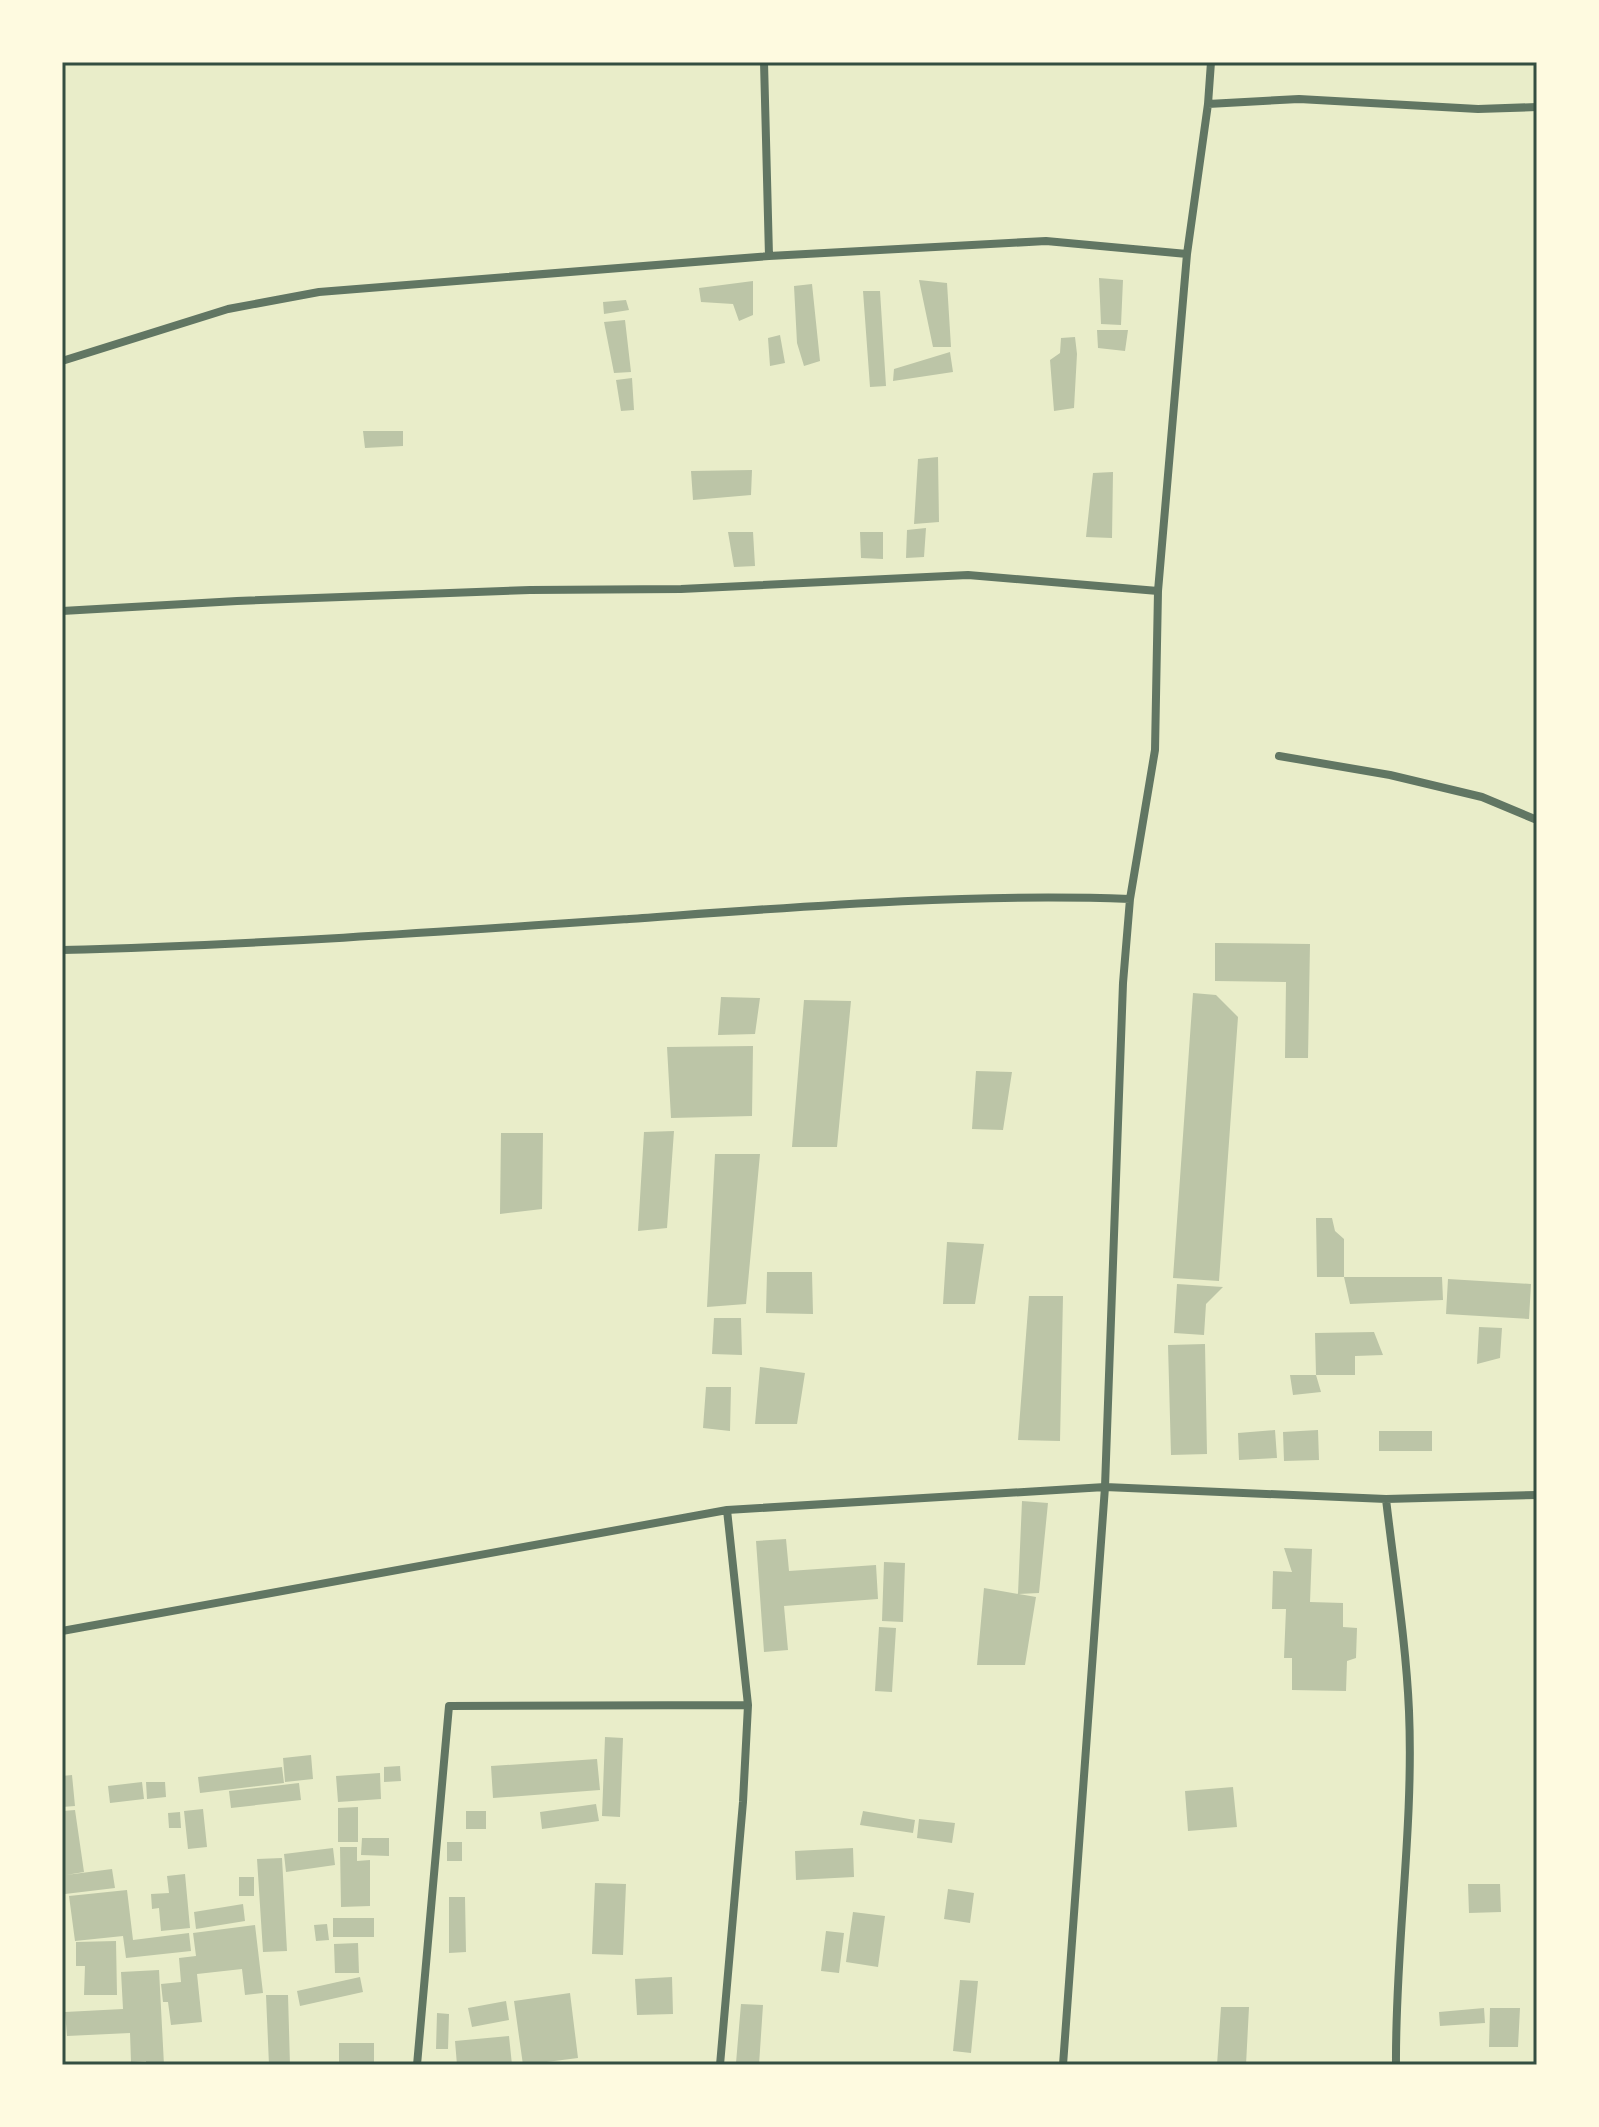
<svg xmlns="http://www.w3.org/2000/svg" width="1599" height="2127" font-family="'Playfair Display',serif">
<rect width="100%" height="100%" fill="#e9edc9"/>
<path fill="#bcc5a7" d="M1099,278L1123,280L1121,325L1101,324Z
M919,280L947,283L951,347H933Z
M753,281V315L739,321L733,304L701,302L699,288Z
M812,284L820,361L804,366L797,343L794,286Z
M863,291H880L886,386L870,387Z
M626,300L629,310L604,314L603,302Z
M625,320L631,372L614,373L604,322Z
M1097,330H1128L1125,351L1098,348Z
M780,335L785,363L770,366L768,338Z
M1075,337L1077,354L1074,408L1054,411L1050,360L1060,353L1061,338Z
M950,352L953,372L893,381L894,369Z
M632,378L634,410L621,411L616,380Z
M363,431H403V446L365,448Z
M938,457L939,522L914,524L918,459Z
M752,470L751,495L693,500L691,471Z
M1113,472L1112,538L1086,537L1093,473Z
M926,528L924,557L906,558L907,530Z
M728,532H753L755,566L734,567Z
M860,532H883V559L861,558Z
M1215,943L1310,944L1308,1058H1285L1286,982L1215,981Z
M1193,993L1216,995L1238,1017L1219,1281L1173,1278Z
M721,997L760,998L755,1034L718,1035Z
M804,1000L851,1001L837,1147H792Z
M753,1046L752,1116L671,1118L667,1047Z
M976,1071L1012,1072L1003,1130L972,1129Z
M674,1131L667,1228L638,1231L644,1132Z
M501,1133H543L542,1209L500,1214Z
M715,1154H760L746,1304L707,1307Z
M1316,1218H1332L1335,1231L1344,1239V1277H1317Z
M947,1242L984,1244L975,1304H943Z
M767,1272H812L813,1314L766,1313Z
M1344,1277H1442L1443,1300L1350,1304Z
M1448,1279L1531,1284L1529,1319L1446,1314Z
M1177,1284L1223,1287L1206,1304L1204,1335L1174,1333Z
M1029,1296H1063L1060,1441L1018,1440Z
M714,1318H741L742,1355L712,1354Z
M1479,1327L1502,1328L1500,1358L1477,1364Z
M1374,1332L1383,1355L1355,1356V1375H1316L1321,1392L1293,1395L1290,1375H1316L1315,1333Z
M1205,1344L1207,1454L1171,1455L1168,1345Z
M760,1367L805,1373L797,1424H755Z
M706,1387H731L730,1431L703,1428Z
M1275,1430L1277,1458L1239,1460L1238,1433Z
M1318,1430L1319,1460L1284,1461L1283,1432Z
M1379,1431H1432V1451H1379Z
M1022,1501L1048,1503L1039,1593L1018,1594Z
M786,1539L789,1571L876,1565L878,1599L784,1606L788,1650L764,1652L756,1541Z
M1284,1548L1312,1549L1310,1602L1343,1603V1627L1357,1628L1356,1658L1347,1661L1346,1691L1292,1690V1658H1284L1286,1609H1272L1273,1571L1292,1572Z
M884,1562L905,1563L903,1622L882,1621Z
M984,1588L1036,1597L1025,1665H977Z
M879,1627L896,1628L892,1692L875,1691Z
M605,1737L623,1738L620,1817L602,1816Z
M311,1755L313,1779L285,1782L283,1758Z
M597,1759L600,1790L493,1798L491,1766Z
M400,1766L401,1781L384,1782V1767Z
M282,1767L284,1783L200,1793L198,1777Z
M380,1773L381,1799L338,1802L336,1776Z
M72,1775L75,1806L62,1807V1776Z
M142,1782L144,1799L110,1803L108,1786Z
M146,1782H165L166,1797L147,1799Z
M299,1783L301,1800L231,1808L229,1791Z
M1233,1787L1237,1827L1188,1831L1185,1791Z
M596,1804L599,1821L542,1829L540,1812Z
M358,1807V1842H338V1808Z
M203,1809L207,1847L188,1849L184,1811Z
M75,1810L84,1872L66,1875L112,1869L115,1888L65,1894L62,1875V1811Z
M466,1811H486V1829H466Z
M863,1811L915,1820L913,1833L860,1825Z
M180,1812L181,1828H169L168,1813Z
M919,1819L955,1823L952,1843L917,1838Z
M362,1838H389V1856L361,1855Z
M447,1842H462V1861H447Z
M340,1847H357V1861L370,1860V1906L341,1907Z
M333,1848L335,1865L286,1872L284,1854Z
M853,1848L854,1877L796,1880L795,1851Z
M282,1858L287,1951L263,1952L257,1859Z
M185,1874L190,1928L161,1931L159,1908L152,1909L151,1894L169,1893L167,1876Z
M239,1877H254V1896H239Z
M595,1883L626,1884L623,1955L592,1954Z
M1468,1884H1500L1501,1912L1469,1913Z
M948,1889L974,1893L970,1923L944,1919Z
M127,1890L133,1940L189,1933L191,1951L126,1958L123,1936L75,1941L69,1896Z
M449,1897H465L466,1952L449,1953Z
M243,1904L245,1921L196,1929L194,1912Z
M853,1912L885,1916L878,1967L846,1962Z
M333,1918H374V1937H333Z
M327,1924L329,1940L316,1941L314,1925Z
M255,1925L263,1993L245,1995L242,1969L197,1974L202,2022L171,2025L168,2002H163L161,1984L181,1982L179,1958L196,1956L193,1933Z
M826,1931L844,1933L839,1973L821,1971Z
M116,1941L117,1995H84L85,1966H76V1942Z
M358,1943L359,1973H335L334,1944Z
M159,1970L164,2065H146V2061L131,2062L130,2033L67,2036L65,2012L123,2009L121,1972Z
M360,1977L363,1992L300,2006L297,1991Z
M672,1977L673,2014L637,2015L635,1979Z
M960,1980L978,1981L971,2053L953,2051Z
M570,1993L578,2058L523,2065L514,2001Z
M266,1995H288L290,2065H269Z
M506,2001L509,2020L472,2027L468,2008Z
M741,2004L763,2005L759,2065L736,2063Z
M1221,2007H1249L1246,2065H1217Z
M1484,2008L1485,2023L1440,2026L1439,2012Z
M1490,2008H1520L1518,2047H1489Z
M437,2013L449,2014L448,2049H436Z
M509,2036L512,2065H457L455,2041Z
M339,2043H374V2065H339Z"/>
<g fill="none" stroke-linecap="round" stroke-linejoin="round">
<path stroke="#617663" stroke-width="8" d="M764,62L769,256
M1208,104L1299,99L1478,109L1537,107
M62,361L228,309L319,292L769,256L1046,241L1187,254
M62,611L237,601L530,590L681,589L968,575L1158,591
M1279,756L1390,775L1482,797L1537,820
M62,950C252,945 440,932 629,919C796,907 963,893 1130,899
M1386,1499C1394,1569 1406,1641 1409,1711C1414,1829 1395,1947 1396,2065
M62,1631L727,1510L1105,1487L1386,1499L1537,1495
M417,2065L449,1706L748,1705
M720,2065L743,1802L748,1705L727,1510
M1063,2065L1105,1487L1123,983L1130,899L1155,750L1158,591L1187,254L1208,104L1211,62"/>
</g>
<rect width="1599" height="2127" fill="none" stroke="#fefae0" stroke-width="128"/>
<rect x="64" y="64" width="1471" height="1999" fill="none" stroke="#344e41" stroke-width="3"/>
</svg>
